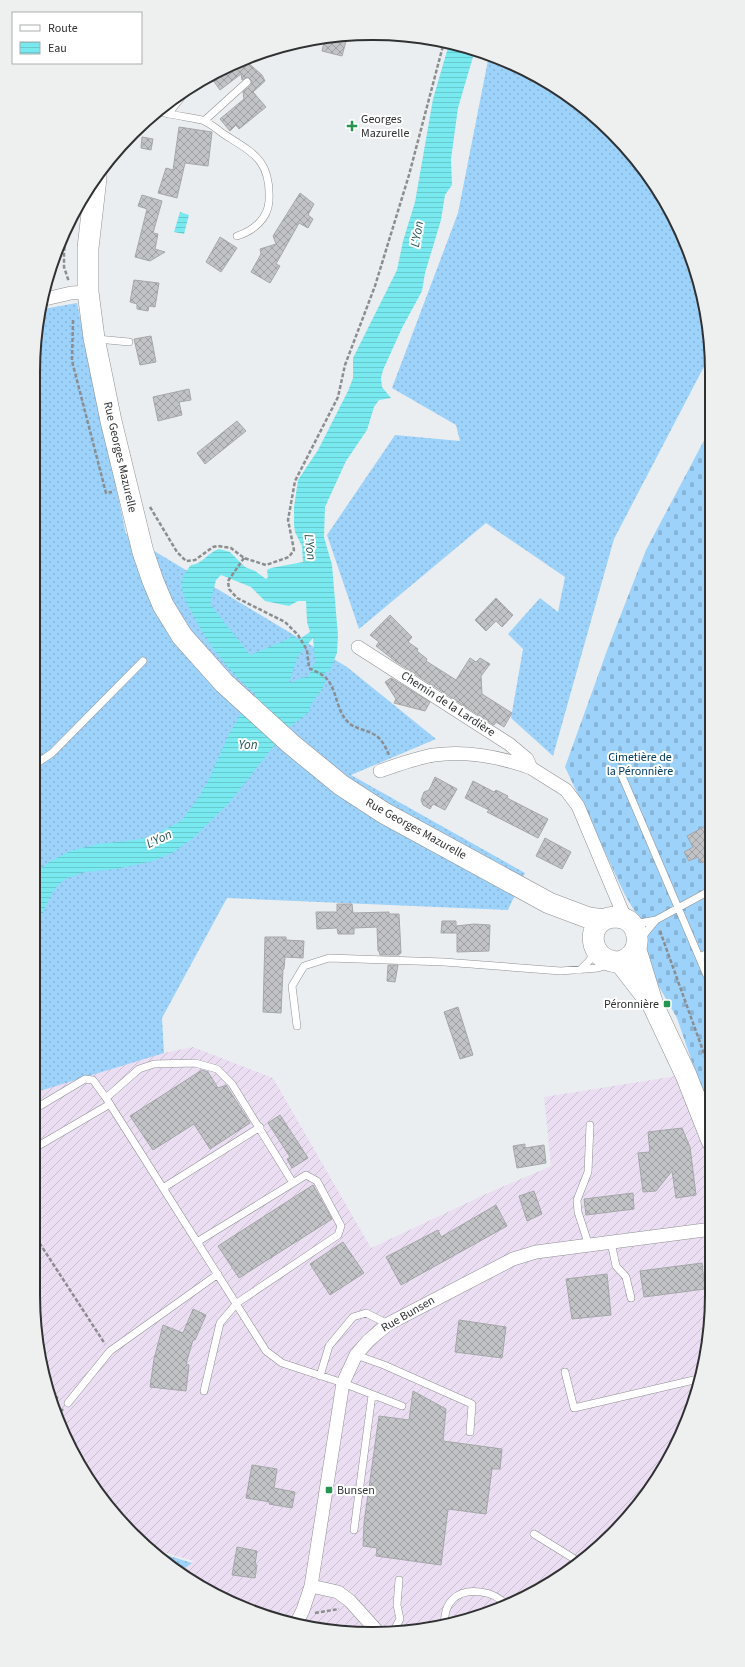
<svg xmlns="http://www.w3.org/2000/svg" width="745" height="1667" font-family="'Source Sans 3',sans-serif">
<defs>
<pattern id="industrial-furrows" width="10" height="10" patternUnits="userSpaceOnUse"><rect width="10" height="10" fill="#ebdef2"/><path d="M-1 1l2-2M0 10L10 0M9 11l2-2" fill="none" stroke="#cabfd0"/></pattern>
<pattern id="grass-dots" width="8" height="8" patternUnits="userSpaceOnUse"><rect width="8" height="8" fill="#9dd2fa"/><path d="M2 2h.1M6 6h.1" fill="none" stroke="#88b5d7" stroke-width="1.8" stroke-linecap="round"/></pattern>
<pattern id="cemetery-stones" width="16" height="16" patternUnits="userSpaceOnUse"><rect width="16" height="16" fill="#9dd2fa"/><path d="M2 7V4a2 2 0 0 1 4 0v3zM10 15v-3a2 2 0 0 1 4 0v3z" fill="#88b5d7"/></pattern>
<pattern id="water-rules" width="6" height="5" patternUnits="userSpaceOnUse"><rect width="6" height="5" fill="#77e9ef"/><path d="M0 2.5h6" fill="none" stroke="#67c8cd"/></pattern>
<pattern id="building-cross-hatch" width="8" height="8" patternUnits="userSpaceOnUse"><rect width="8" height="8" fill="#c1c3c6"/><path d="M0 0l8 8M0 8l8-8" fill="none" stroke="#9d9fa1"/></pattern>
</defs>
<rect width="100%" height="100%" fill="#ebeef0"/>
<path fill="url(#industrial-furrows)" d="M193,1047L273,1078L371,1248L488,1193L551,1166L544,1097L676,1076L712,1163V1294L694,1404L667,1464L628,1518L542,1589L481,1616L417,1631L306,1628L203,1589L181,1571L194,1561L155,1550L117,1518L78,1464L51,1404L33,1294V1089L114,1063Z"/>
<path fill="url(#grass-dots)" d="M489,55L561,90L628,149L677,223L709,328V357L614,539L553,756L511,718L523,649L508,634L540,598L558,612L565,577L486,523L359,629L327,535L395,435L460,441L456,425L392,388L458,213Z
M77,303L126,534L347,667L436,739L351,775L525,873L508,910L227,898L162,1018L164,1053L33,1093V372L43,309Z
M160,1553L192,1563L181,1571Z"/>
<path fill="url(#cemetery-stones)" d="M709,431L711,1111L691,1059L677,1018L647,966L644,927L625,895L565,767L609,645L646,550Z"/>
<path fill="url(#water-rules)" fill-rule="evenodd" d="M449,44L475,50L458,108L451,159L452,185L445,195L441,220L425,273L422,291L402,328L383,370L381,378L382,387L391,398L379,400L374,407L367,430L346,461L325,507L324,537L332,565L338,636L337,653L329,672H326L324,677C329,690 309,698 310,711L287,729L229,803L193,838L174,852L153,861L116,869L85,872L67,878L58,885L51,894L33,936V876L47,863L70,851L98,844L136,840L152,836L181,821L197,800L208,781L229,734L242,712L256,698V695C229,671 208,645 192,613C187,604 182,594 182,584C182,577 186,571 191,565C203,564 208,552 219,549L230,552L245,567L255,571L266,579L268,577L267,570L271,568L303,562L302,546L295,532L294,525V507L298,480L318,450L348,391L353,378V358L397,270L403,241L415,202L433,99ZM221,575L251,587L265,601L289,606L298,601H306L307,622L310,632L298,640L293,636L279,643L250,655L210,604L216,580ZM313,638L315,662L308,677H305L289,683L298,656Z
M180,212L189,215L184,234L174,232Z"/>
<path fill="url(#building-cross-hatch)" stroke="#a5a7a9" d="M348,34L342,56L322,51L325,38Z
M245,60L262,75L265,81L253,92L266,107L239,129L236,125L230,131L220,119L244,99L243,92L251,85L252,81L248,77L242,80L241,74L220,90L210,76L223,68Z
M179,127L212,132L208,166L185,163L177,198L158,193L166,168L173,170Z
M142,137L153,139L151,150L141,148Z
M300,193L314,204L308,215L313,219L308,228L299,223L276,264L280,266L270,283L251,272L261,254L260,249L276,244L273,236Z
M142,195L162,201L153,233L158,234L155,249L165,252L150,261L135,257L147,209L138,206Z
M220,237L237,248L221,272L206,262Z
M134,280L159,283L155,307L149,306L148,311L137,309V304L130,302Z
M151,336L156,362L140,365L134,339Z
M189,389L191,400L179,402L182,415L158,421L153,397Z
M237,421L246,431L205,464L197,453Z
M496,598L513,615L502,627L496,621L486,631L475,620Z
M390,615L412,637L408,642L418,649L417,651L427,659L426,661L456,680L470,658L476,662L480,658L490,664L481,676L482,694L512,713L504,727L496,722L494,725L395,661L376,646L379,642L370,635Z
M391,678L430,702L425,711L394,703L396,699L385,682Z
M435,777L457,789L445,810L433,804L430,809L423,805L421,800L424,792L429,790Z
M473,781L494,792L496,790L508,796L507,798L548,819L538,838L487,812L489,810L465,798Z
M711,823V858L701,863L698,857L689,861L684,852L693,847L687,836Z
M545,838L571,852L562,869L536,856Z
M337,904H352L353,913L389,912V914H399L401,953L399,954V955H380L379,951H378L377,927L354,928V934H338L337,928L317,929L316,912H337Z
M442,921H456V926L474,924L490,925L489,951L457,952V933H441Z
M265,937H286V940L304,941L303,958L285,957L284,969H283L281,1013L263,1012Z
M388,965H398L395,982L387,981Z
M458,1007L473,1055L460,1059L444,1012Z
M202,1070L208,1072L218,1088L226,1085L250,1123L210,1149L194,1124L153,1150L130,1116Z
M280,1115L308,1158L292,1168L287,1159L290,1157L268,1123Z
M682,1128L690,1147L696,1195L676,1198L672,1171L656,1191L643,1192L638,1153L650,1152L648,1132Z
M525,1144V1148L544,1145L546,1163L517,1168L513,1146Z
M313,1185L332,1219L239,1278L218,1246Z
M534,1191L542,1214L527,1221L519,1196Z
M633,1193L634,1209L586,1215L584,1199Z
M496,1205L507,1226L401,1285L386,1257L438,1230L441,1237Z
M343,1242L364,1273L330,1295L310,1264Z
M702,1263L705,1289L644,1297L640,1271Z
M607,1274L611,1315L572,1319L566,1279Z
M193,1309L206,1315L195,1340H193L186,1364L189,1365L186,1391L150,1387L154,1359L163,1325L183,1333Z
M459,1320L506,1327L502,1358L455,1352Z
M413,1391L446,1409L443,1441L502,1449L500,1469H492L486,1514L448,1509L441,1565L376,1556L377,1548L363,1546L364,1523L379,1416L409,1420Z
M252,1465L277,1469L274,1488L295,1492L292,1508L269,1504L270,1502L246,1498Z
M237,1547L257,1551L255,1565H257L255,1578L232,1575Z"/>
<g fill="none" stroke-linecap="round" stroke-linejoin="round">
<g stroke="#8e9092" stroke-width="8">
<path id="service" d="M157,111C172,115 187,117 202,120C210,123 218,130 225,135C255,154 271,161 269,201C268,219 253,231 237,236
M168,114L187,90
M204,121L247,82
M97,339L129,342
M33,766L52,753L143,661
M622,776L711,985
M634,924L656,920
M641,938L656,920L711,890
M699,957L711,952
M580,970L590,960L593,951
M297,1026L292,986L304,966L329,958L444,962L561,971L598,968L608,965
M33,1110L85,1079L93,1080L106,1098
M33,1149L110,1104
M163,1188L260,1127
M197,1242L293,1183
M611,1242L616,1266L626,1277L631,1298
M589,1246L578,1212L577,1200L588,1172L590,1125
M356,1355L384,1365L472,1404L470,1432
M565,1372L574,1408L698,1379
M320,1376L329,1346L353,1317L366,1313L388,1324
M204,1391L220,1323L237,1303L338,1235L341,1226L317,1181L306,1175L293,1183L232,1084L217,1069L195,1063L154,1064L139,1069L106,1098L266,1351L282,1363L343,1383L402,1406
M68,1403L110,1351L218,1274
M354,1530L372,1395
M534,1534L576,1560
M444,1625C445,1615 445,1607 453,1599C466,1586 495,1591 506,1605
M394,1630L400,1619L397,1605L399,1580"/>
</g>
<g stroke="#8e9092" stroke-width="14">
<path id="minor" d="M45,299L71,293L88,292
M358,647L509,744L527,759L531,768L566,790L578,806L625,918
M380,771C397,765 416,758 434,755C467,750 500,757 531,768
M311,1586L338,1592L350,1601L376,1630
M296,1624L303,1610L311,1586L343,1383L356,1355L368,1341L388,1324L513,1259L536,1252L712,1229"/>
</g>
<g stroke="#8e9092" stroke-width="22">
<path id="primary" d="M96,178L88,248V292L94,338L111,421L143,552L153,581L163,605L182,636L224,683L291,744L341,785L384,813L549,903L589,918L604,920
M636,950L653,1005L686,1075L712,1141
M620,962C623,960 628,959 630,956C640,948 639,932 631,923C626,918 621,917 614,917C584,919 587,963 620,962L644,993"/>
</g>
<path stroke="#8b8d8f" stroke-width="2.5" stroke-dasharray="4 2" stroke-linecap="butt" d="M267,51H274L278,47
M67,229L64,252V267L69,282
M73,320L72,361L106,493L112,492
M150,507L177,552L186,561L195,560L213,547L218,546L231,548L244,558L266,565L289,557L294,550L288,520L295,481L338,397L345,365L375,286L409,175L444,42
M244,558L228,581L229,589L237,598L285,622L298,635L307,650L309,668C314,671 323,674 327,679C337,691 336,709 347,721C355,730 366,729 375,735C382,739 386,748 389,755
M660,931L711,1073
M33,1233L105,1344
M49,1394L60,1399
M57,1416L63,1409
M315,1613L339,1609"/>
<use href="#service" stroke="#fff" stroke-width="7"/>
<use href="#minor" stroke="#fff" stroke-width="13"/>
<use href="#primary" stroke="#fff" stroke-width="21"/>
</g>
<g fill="#26954f" stroke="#fff" stroke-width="1.5">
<path d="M350 120h4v4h4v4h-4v4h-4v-4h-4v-4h4z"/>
<rect x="663" y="1000" width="8" height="8" rx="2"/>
<rect x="325" y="1486" width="8" height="8" rx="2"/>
</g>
<g text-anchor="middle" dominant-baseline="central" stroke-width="4" stroke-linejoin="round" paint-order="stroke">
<g font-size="12" fill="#303132" stroke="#fff" text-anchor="start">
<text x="361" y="119">Georges<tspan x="361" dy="14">Mazurelle</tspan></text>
<text x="659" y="1004" text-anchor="end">Péronnière</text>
<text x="337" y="1490">Bunsen</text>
</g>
<g font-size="12" fill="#303132" stroke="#fff">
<text transform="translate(120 457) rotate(77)">Rue Georges Mazurelle</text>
<text transform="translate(448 704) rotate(33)">Chemin de la Lardière</text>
<text transform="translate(416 829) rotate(29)">Rue Georges Mazurelle</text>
<text transform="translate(408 1314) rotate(-30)">Rue Bunsen</text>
</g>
<g font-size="12" fill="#033e60" stroke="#fff">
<text x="640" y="757">Cimetière de<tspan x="640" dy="14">la Péronnière</tspan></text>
</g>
<g font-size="13" font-style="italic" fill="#26585a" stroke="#fff">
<text transform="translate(417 234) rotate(-80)">L'Yon</text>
<text transform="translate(310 547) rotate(83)">L'Yon</text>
<text x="248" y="745">Yon</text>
<text transform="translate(159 839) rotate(-25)">L'Yon</text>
</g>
</g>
<path d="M0 0H745V1667H0ZM372 40H373A332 332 0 0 1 705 372V1295A332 332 0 0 1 373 1627H372A332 332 0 0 1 40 1295V372A332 332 0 0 1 372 40Z" fill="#eeefef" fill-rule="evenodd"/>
<path fill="none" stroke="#303132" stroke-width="2" d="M372 40H373A332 332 0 0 1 705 372V1295A332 332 0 0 1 373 1627H372A332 332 0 0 1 40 1295V372A332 332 0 0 1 372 40Z"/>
<rect x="12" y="12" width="130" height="52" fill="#ffffff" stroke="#acadad"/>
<rect x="20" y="25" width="20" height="6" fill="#ffffff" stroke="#acadad"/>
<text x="48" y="32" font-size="12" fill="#303132">Route</text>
<rect x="20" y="42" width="20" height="12" fill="url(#water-rules)" stroke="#acadad"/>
<text x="48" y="52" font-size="12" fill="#303132">Eau</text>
</svg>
